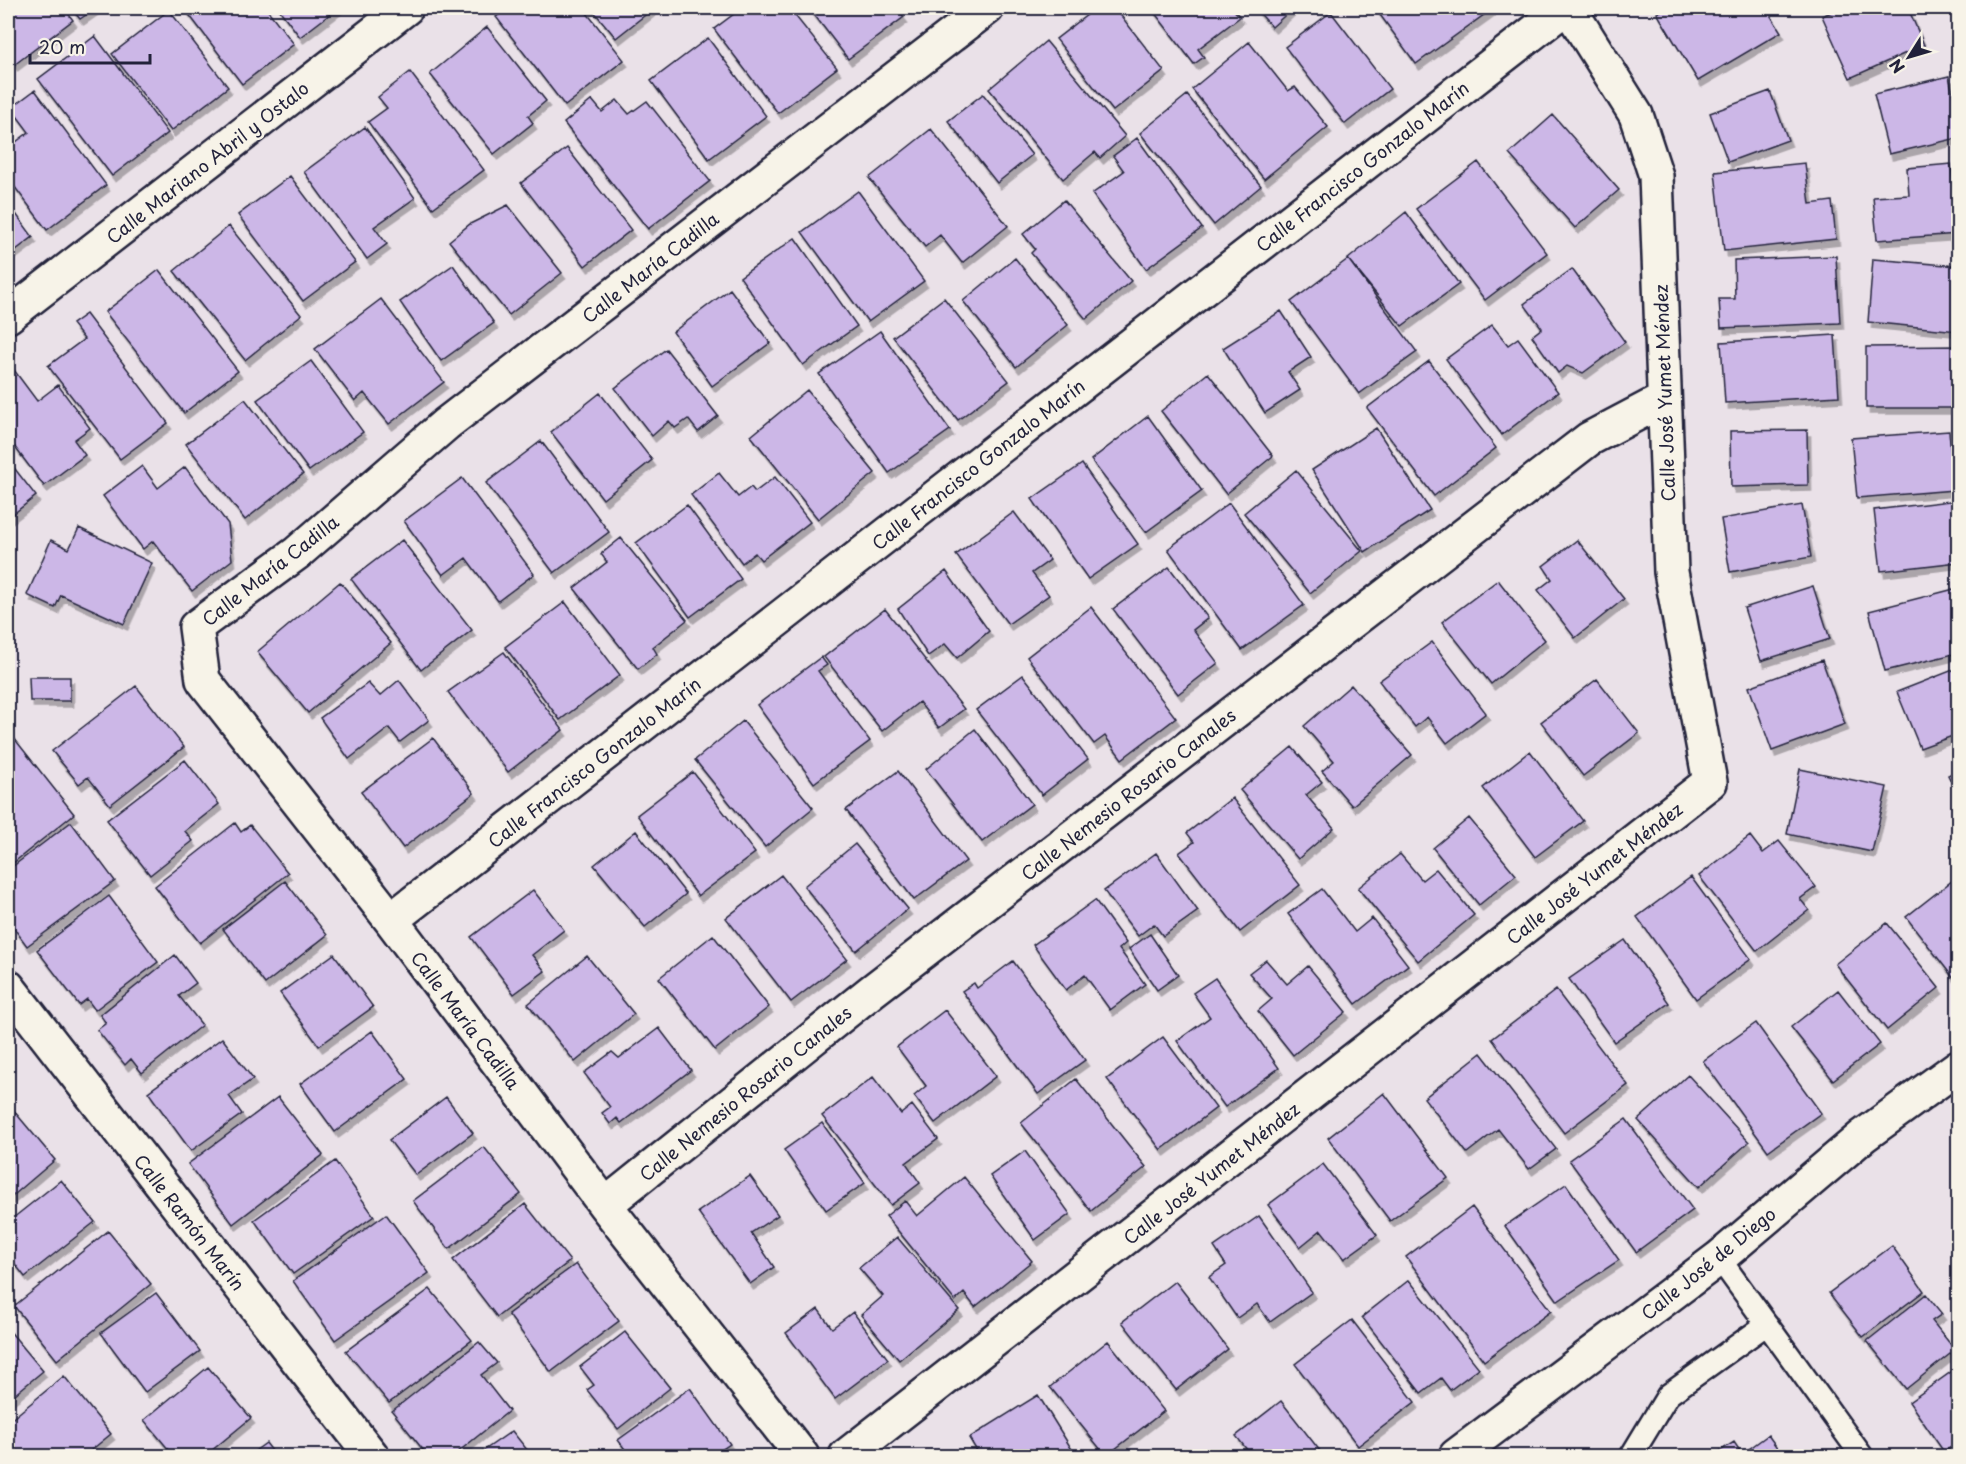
<svg xmlns="http://www.w3.org/2000/svg" width="1966" height="1464" font-family="'Playpen Sans',sans-serif">
<defs>
<filter id="shadow"><feDropShadow dx="3.5" dy="6" stdDeviation="0" flood-color="#0004"/></filter>
</defs>
<rect width="100%" height="100%" fill="#eae1e8"/>
<filter id="ink" filterUnits="userSpaceOnUse"><feTurbulence type="fractalNoise" baseFrequency=".0167" numOctaves="2"/><feDisplacementMap in="SourceGraphic" scale="12" xChannelSelector="R" yChannelSelector="G"/><feConvolveMatrix kernelMatrix="1 2 1 2 8 2 1 2 1" color-interpolation-filters="sRGB"/></filter>
<g filter="url(#ink)">
<path fill="#ccb7e7" stroke="#22223b" stroke-width="1.5" filter="url(#shadow)" d="M8,8H64L73,20L14,65L8,56Z
M71,8H96L80,19Z
M184,8H266L294,44L242,84Z
M278,8H338L300,37Z
M509,8H583L624,60L565,106L496,17Z
M591,8H654L616,38Z
M742,8H789L837,68L778,113L714,29Z
M809,8H897L904,17L848,59Z
M1096,8H1115L1164,71L1113,111L1056,39Z
M1151,8H1232L1240,17L1198,49L1204,57L1194,64Z
M1255,8H1293L1272,27Z
M1375,8H1490L1492,9L1416,64Z
M1667,8H1766L1781,32L1698,81L1657,13Z
M1841,8H1908L1924,45L1850,78L1822,16Z
M169,10L228,87L171,131L112,54Z
M1331,12L1390,89L1345,124L1285,47Z
M487,27L546,101L528,116L533,123L494,154L430,74Z
M95,36L168,133L112,176L38,79Z
M708,38L766,116L709,159L651,81Z
M1046,41L1125,136L1100,158L1095,152L1063,179L989,89Z
M1249,42L1288,91L1295,87L1328,127L1264,179L1192,89Z
M410,72L484,170L433,208L368,122L387,108L378,97Z
M1949,76L1958,117V138L1889,154L1874,94Z
M35,90L106,185L47,230L8,178V148L29,132L11,108Z
M1770,91L1788,140L1728,162L1710,113Z
M983,94L1032,155L997,183L948,121Z
M1187,95L1261,186L1214,225L1140,133Z
M592,100L602,112L617,100L629,114L647,101L710,181L648,229L564,123Z
M1553,115L1619,190L1575,228L1509,154Z
M365,127L415,198L374,227L387,244L367,259L304,172Z
M931,129L1008,226L962,263L940,235L925,247L869,178Z
M1137,138L1202,228L1146,269L1092,194L1124,171L1113,156Z
M567,148L631,230L585,266L521,183Z
M1478,162L1547,253L1485,300L1416,209Z
M1805,163L1810,204L1832,201L1836,239L1724,251L1715,172Z
M1951,164L1958,234L1877,240L1873,197L1909,195L1907,168Z
M290,176L355,262L303,301L238,215Z
M858,191L924,281L868,322L802,232Z
M1064,200L1131,281L1086,319L1031,253L1035,249L1023,234Z
M8,203L33,237L8,256Z
M508,205L562,273L509,315L449,241L470,224Z
M1406,212L1459,284L1402,326L1348,259Z
M229,226L301,315L245,360L174,271Z
M795,238L857,326L803,365L740,277Z
M1836,256L1840,323L1721,328L1719,299H1735L1734,260Z
M1015,258L1068,325L1016,367L963,301Z
M1348,259L1417,352L1359,394L1291,302Z
M1873,259L1958,266V331L1868,322Z
M453,265L494,323L441,361L400,302Z
M1572,269L1625,342L1583,373L1567,366L1558,373L1532,336L1542,328L1524,304Z
M159,270L238,371L184,413L105,312Z
M730,289L770,343L712,386L673,332Z
M944,298L1009,381L958,420L893,337Z
M381,299L444,382L389,424L364,393L355,401L315,349Z
M1281,311L1311,357L1288,372L1300,390L1265,413L1223,348Z
M86,314L168,423L120,459L48,366L84,339L72,324Z
M1492,325L1508,345L1518,338L1558,392L1502,435L1446,359Z
M880,331L950,430L889,473L819,374Z
M1835,335L1839,396L1725,403L1721,342Z
M1958,346V408H1866V347Z
M666,349L718,416L698,432L688,419L675,428L669,421L652,436L615,388Z
M311,361L363,432L309,471L257,400Z
M1429,361L1496,448L1434,496L1367,408Z
M8,362L37,401L58,385L90,428L74,440L85,455L44,486L8,438Z
M1208,373L1273,456L1226,494L1161,411Z
M807,390L875,473L818,519L751,436Z
M600,393L652,460L603,499L551,432Z
M245,399L303,474L245,520L186,444Z
M1148,416L1202,491L1146,532L1091,460Z
M1376,428L1430,510L1365,552L1312,470Z
M1807,430L1808,485L1731,487L1730,431Z
M1949,431L1954,490L1857,498L1851,438Z
M541,441L609,532L554,573L486,483Z
M8,460L36,496L8,518Z
M1082,464L1138,544L1088,579L1032,499Z
M142,466L158,488L185,467L228,524L232,560L192,591L153,541L143,549L103,496Z
M1296,470L1362,551L1310,593L1244,513Z
M719,473L738,497L751,487L755,492L775,477L810,522L761,560L755,553L742,563L691,495Z
M462,478L534,574L498,601L466,558L443,575L404,521Z
M1958,500V562L1881,571L1874,510Z
M1229,503L1304,605L1242,650L1168,549Z
M687,505L741,579L690,617L636,543Z
M1802,505L1811,557L1730,572L1721,519Z
M1014,512L1050,560L1032,573L1049,595L1008,624L956,555Z
M79,528L152,563L124,624L61,595L55,608L27,595L51,540L69,549Z
M621,538L687,620L653,647L657,654L638,669L574,588L607,562L601,554Z
M402,540L472,630L421,670L351,579Z
M1577,540L1624,599L1575,638L1538,590L1552,579L1543,566Z
M1169,567L1208,618L1193,630L1218,663L1178,694L1113,609Z
M946,571L989,631L957,658L945,644L928,656L898,609Z
M1498,580L1545,640L1491,684L1442,622Z
M340,582L391,643L308,713L257,652Z
M1813,586L1830,639L1761,661L1744,608Z
M1958,588V653L1885,671L1869,611Z
M565,602L620,675L560,720L505,647Z
M1091,607L1176,718L1122,759L1105,736L1094,744L1027,657Z
M885,609L964,709L939,728L919,702L882,731L824,657Z
M1432,642L1486,713L1447,743L1427,717L1415,727L1379,681Z
M504,652L563,730L508,772L448,692Z
M821,657L827,665L818,671L870,741L814,783L757,705Z
M1822,660L1845,724L1772,751L1749,687Z
M1958,668V734L1920,748L1897,692Z
M1023,675L1088,759L1042,795L976,710Z
M29,677H70V701H30Z
M1597,679L1639,733L1583,776L1541,722Z
M399,680L429,720L400,742L389,728L349,759L320,718L368,683L380,696Z
M1351,685L1412,755L1352,806L1322,771L1334,761L1304,726Z
M136,686L184,747L110,805L88,777L79,784L52,751Z
M743,721L813,808L765,847L695,760Z
M975,729L1032,804L982,842L926,769Z
M10,733L74,814L8,867V735Z
M433,738L474,793L403,848L361,792Z
M1292,747L1322,782L1306,795L1334,828L1298,859L1240,790Z
M1530,751L1583,821L1535,857L1483,788Z
M185,760L219,804L185,831L193,841L150,875L107,820Z
M1800,769L1887,787L1872,852L1787,834Z
M1958,770V796L1948,775Z
M898,771L966,861L914,900L846,810Z
M693,772L755,853L698,896L637,815Z
M1232,798L1300,885L1240,932L1179,853L1194,842L1187,833Z
M1469,818L1516,875L1479,905L1433,848Z
M71,822L115,881L27,946L8,920V870Z
M235,823L241,832L250,825L288,873L200,943L155,886Z
M636,831L686,894L645,927L594,865Z
M1750,836L1763,853L1779,841L1816,887L1800,899L1809,910L1757,951L1699,876Z
M855,844L908,909L856,951L804,886Z
M1156,853L1198,911L1163,936L1154,924L1138,936L1104,891Z
M1400,854L1422,880L1436,869L1474,915L1418,961L1358,888Z
M781,875L847,959L791,1002L726,918Z
M1691,877L1751,959L1696,999L1637,917Z
M1953,880L1958,887V984L1906,917Z
M285,881L327,935L265,984L223,929Z
M1322,889L1355,932L1372,918L1408,965L1356,1004L1288,914Z
M533,890L564,930L532,955L545,971L514,994L471,937Z
M109,896L158,962L95,1010L87,999L79,1005L37,950Z
M1095,900L1126,943L1119,949L1145,984L1110,1010L1085,975L1066,990L1033,945Z
M1887,923L1939,988L1887,1030L1835,964Z
M1150,934L1178,975L1157,990L1129,949Z
M713,935L769,1007L715,1050L659,978Z
M1625,940L1669,1003L1614,1042L1569,979Z
M334,954L373,1007L319,1046L280,993Z
M175,955L196,983L179,996L202,1025L142,1073L131,1059L125,1065L97,1030L106,1023L100,1015Z
M587,956L634,1014L575,1062L528,1004Z
M1266,960L1287,984L1308,966L1346,1012L1293,1055L1258,1011L1272,999L1249,973Z
M1013,961L1085,1060L1038,1094L962,991L974,983L977,988Z
M1215,978L1279,1068L1225,1107L1177,1041L1210,1017L1193,993Z
M1556,990L1628,1085L1564,1133L1492,1039Z
M1838,990L1880,1044L1833,1080L1791,1027Z
M945,1010L996,1076L935,1123L914,1096L926,1086L897,1047Z
M1756,1023L1821,1113L1768,1151L1703,1061Z
M659,1028L691,1070L621,1123L617,1118L610,1124L602,1113L610,1107L584,1073L612,1052L619,1058Z
M372,1031L407,1079L335,1132L300,1084Z
M1163,1037L1216,1108L1161,1150L1107,1079Z
M222,1038L253,1079L229,1096L242,1114L191,1151L148,1092Z
M1481,1053L1556,1149L1529,1169L1498,1129L1467,1153L1424,1098Z
M1688,1075L1749,1142L1699,1187L1638,1120Z
M873,1077L901,1114L912,1105L938,1139L906,1163L920,1183L891,1205L822,1116Z
M1076,1079L1146,1167L1091,1211L1021,1123Z
M1384,1093L1448,1178L1390,1221L1328,1138Z
M278,1097L323,1155L233,1224L188,1164Z
M446,1097L473,1133L416,1175L389,1140Z
M9,1105L55,1160L8,1200V1107Z
M1626,1119L1693,1210L1636,1252L1569,1160Z
M822,1123L865,1183L826,1210L784,1150Z
M484,1147L521,1194L449,1249L413,1201Z
M1025,1151L1070,1214L1035,1240L990,1176Z
M335,1161L374,1216L293,1274L254,1220Z
M1323,1164L1377,1235L1344,1259L1321,1230L1300,1247L1268,1205Z
M750,1176L778,1215L751,1233L774,1267L750,1284L698,1212Z
M964,1177L1032,1261L975,1307L964,1293L955,1301L886,1216L905,1201L917,1216Z
M61,1180L95,1222L25,1277L8,1255V1222Z
M1566,1184L1619,1260L1558,1301L1505,1226Z
M525,1204L570,1261L497,1317L453,1260Z
M1472,1207L1551,1311L1484,1361L1406,1257Z
M386,1214L429,1273L335,1340L293,1281Z
M1259,1216L1312,1292L1270,1322L1257,1304L1237,1318L1209,1277L1226,1265L1214,1247Z
M108,1231L151,1284L57,1360L14,1306Z
M897,1237L959,1310L899,1360L861,1315L883,1296L859,1268Z
M1892,1246L1924,1291L1863,1337L1829,1293Z
M576,1264L619,1321L551,1372L508,1314Z
M1409,1280L1479,1368L1450,1390L1441,1378L1421,1393L1362,1317Z
M1175,1281L1228,1349L1176,1390L1122,1322Z
M430,1289L472,1340L389,1403L346,1351Z
M156,1293L200,1351L145,1392L101,1333Z
M1926,1294L1942,1314L1932,1321L1955,1350L1906,1389L1867,1341Z
M818,1309L832,1328L853,1312L888,1359L835,1399L786,1333Z
M1352,1320L1415,1402L1358,1446L1295,1364Z
M8,1329L43,1371L8,1400Z
M625,1332L670,1388L618,1429L587,1390L594,1385L580,1367Z
M1108,1341L1164,1411L1106,1456L1050,1387Z
M479,1342L497,1363L481,1375L509,1411L453,1456H428L392,1411Z
M208,1367L251,1418L205,1456H174L144,1420Z
M1958,1367V1442L1944,1452L1909,1402Z
M64,1376L111,1434L84,1456H8V1422Z
M690,1388L730,1444L712,1456H630L618,1440Z
M1038,1395L1076,1456H980L969,1438Z
M1281,1401L1324,1456H1252L1236,1436Z
M512,1431L532,1456H476Z
M1768,1435L1783,1456H1712L1734,1442L1742,1454Z
M266,1443L276,1456H248Z"/>
<g fill="none" stroke-linecap="round" stroke-linejoin="round">
<g stroke="#22223b" stroke-width="26">
<path id="service" d="M1719,1258L1862,1456
M1631,1456L1668,1395L1767,1324"/>
</g>
<g stroke="#22223b" stroke-width="38">
<path id="minor" d="M8,316L406,8
M391,920L1565,8
M8,987L372,1456
M605,1205L872,991L1589,439L1663,400
M802,1456L605,1205L391,920L203,680L196,627L297,553L446,424L987,8
M846,1456L1710,782L1671,572L1656,176L1636,115L1569,8"/>
</g>
<g stroke="#22223b" stroke-width="38">
<path id="tertiary" d="M1456,1456L1719,1258L1863,1136L1958,1067"/>
</g>
<use href="#service" stroke="#f7f3e8" stroke-width="21"/>
<use href="#minor" stroke="#f7f3e8" stroke-width="33"/>
<use href="#tertiary" stroke="#f7f3e8" stroke-width="33"/>
</g>
</g>
<g text-anchor="middle" dominant-baseline="central" stroke-width="5" stroke-linejoin="round" paint-order="stroke">
<g font-size="18" fill="#22223b" stroke="#f7f3e8">
<text transform="translate(207 162) rotate(-38)">Calle Mariano Abril y Ostalo</text>
<text transform="translate(1362 166) rotate(-38)">Calle Francisco Gonzalo Marín</text>
<text transform="translate(650 267) rotate(-38)">Calle María Cadilla</text>
<text transform="translate(1664 393) rotate(-92)">Calle José Yumet Méndez</text>
<text transform="translate(978 464) rotate(-38)">Calle Francisco Gonzalo Marín</text>
<text transform="translate(270 570) rotate(-38)">Calle María Cadilla</text>
<text transform="translate(594 762) rotate(-38)">Calle Francisco Gonzalo Marín</text>
<text transform="translate(1128 794) rotate(-38)">Calle Nemesio Rosario Canales</text>
<text transform="translate(1594 873) rotate(-38)">Calle José Yumet Méndez</text>
<text transform="translate(466 1020) rotate(53)">Calle María Cadilla</text>
<text transform="translate(745 1093) rotate(-39)">Calle Nemesio Rosario Canales</text>
<text transform="translate(1211 1173) rotate(-38)">Calle José Yumet Méndez</text>
<text transform="translate(190 1222) rotate(52)">Calle Ramón Marín</text>
<text transform="translate(1708 1263) rotate(-39)">Calle José de Diego</text>
</g>
</g>
<rect width="1966" height="1464" fill="none" stroke="#f7f3e8" stroke-width="30"/>
<rect x="15" y="15" width="1936" height="1434" fill="none" stroke="#22223b" stroke-width="2" filter="url(#ink)"/>
<g transform="translate(1909 57) rotate(233)" stroke="#f7f3e8" stroke-width="4.5" paint-order="stroke">
<path d="M0-4.5L10 22L0 15L-10 22Z" fill="#22223b"/>
<text y="-9" font-size="16" font-weight="bold" text-anchor="middle" fill="#22223b">N</text>
</g>
<path d="M30 54v9h120v-9" fill="none" stroke="#22223b" stroke-width="3"/>
<text x="39" y="54" font-size="18" fill="#22223b" stroke="#f7f3e8" stroke-width="4.5" paint-order="stroke">20 m</text>
</svg>
